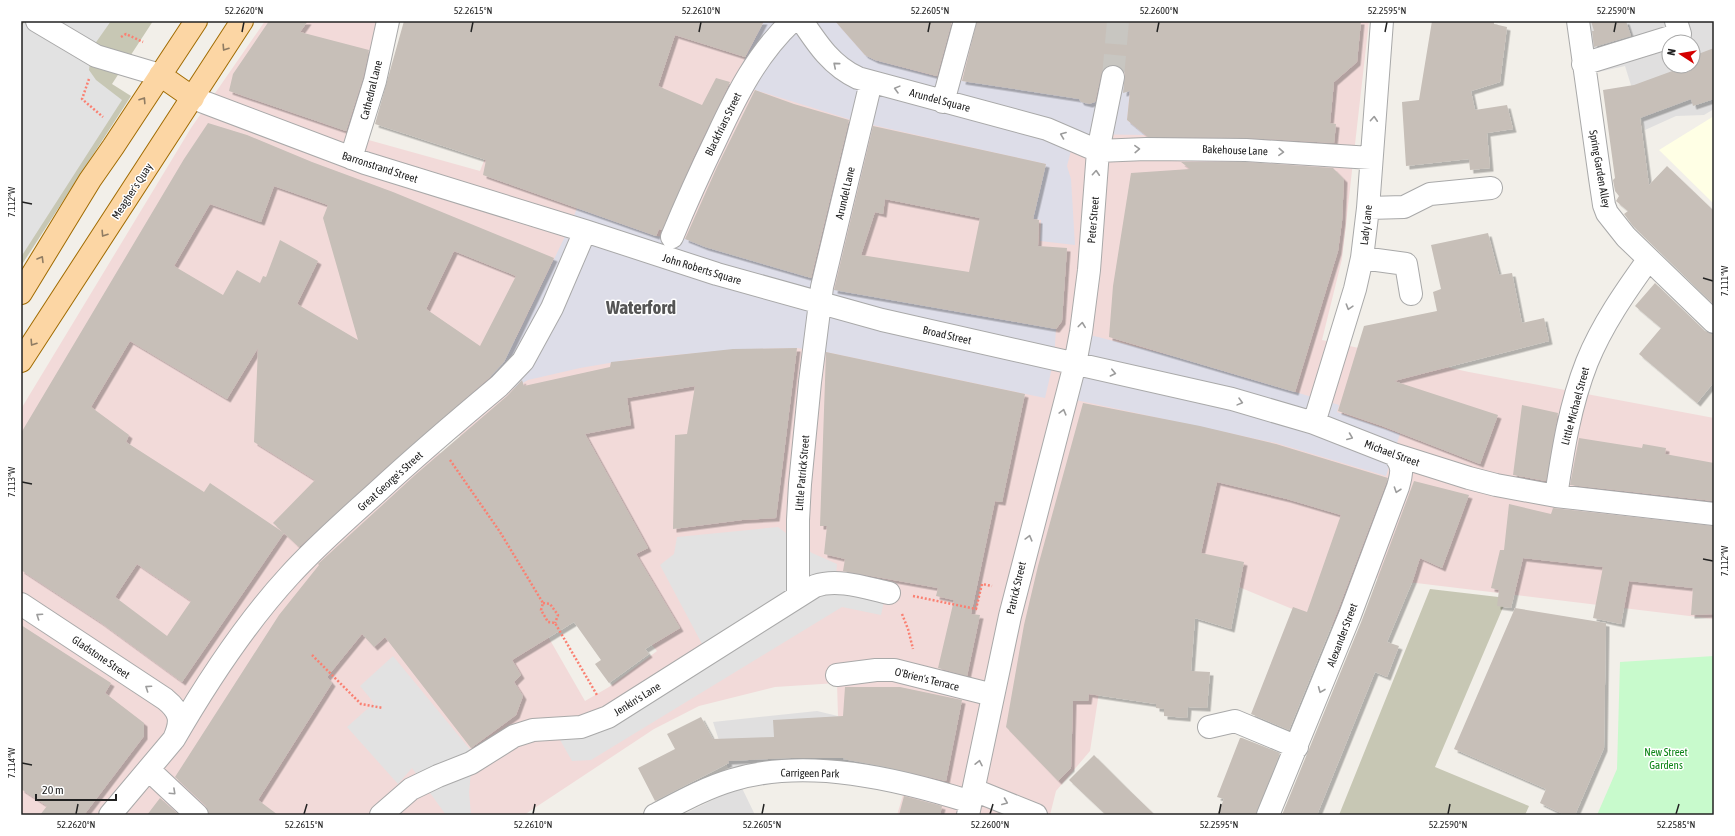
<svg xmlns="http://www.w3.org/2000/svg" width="1735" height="836" font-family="'Asap Condensed',sans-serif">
<defs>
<filter id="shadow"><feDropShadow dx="3.5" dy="3.5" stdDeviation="0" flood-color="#0004"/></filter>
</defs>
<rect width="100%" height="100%" fill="#f2efe9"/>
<path fill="#e0dfdf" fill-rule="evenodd" d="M1585,21H1714V109L1704,115L1676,116L1645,130L1625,66L1594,73ZM1669,42H1693V66H1669Z
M817,711L921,736L908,779L831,764L728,768L713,722Z
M741,786L755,815H682Z"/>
<path fill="#f2dad9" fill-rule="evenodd" d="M265,21H397L365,139L480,171L496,130L531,21H1369L1342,259L1322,340L1469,372L1714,418V619L1358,576L1338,628L1239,587L1121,549L1090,751L1056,791L1050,815H897L921,736L838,716L837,683L775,687L699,706L654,729L524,815H21V409L191,128ZM456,431L482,467L602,587L657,651L609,687L585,701L491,537L464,485L436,448Z"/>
<path fill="#ffffe5" d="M1714,116V204L1659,150Z"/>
<path fill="#c7c7b4" d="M21,21H153L112,84L131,96L21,266Z
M1430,589L1507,598L1435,767L1529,806L1525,815H1339Z"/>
<path fill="#c8facc" d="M1714,656V815H1597L1617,769L1620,662Z"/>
<path fill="#e2e2e2" d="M25,21H111L92,48L89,70L96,80L122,100L21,257V27Z
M778,527L812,553L837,564L836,575L887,588L881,615L842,607L591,760L572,761L559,738L710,659L660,565L674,554L677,537Z
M393,656L473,753L469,792L471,815H446L412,768L398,784L347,727L374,703L360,686Z"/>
<path fill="#dddde8" d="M764,21H835L865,55L875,60L942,78L976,83L1069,79L1089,104L1097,101L1113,77L1131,78L1127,120L1145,135L1080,134L1074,139L1067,166L1071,179L1075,245L1040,241L1041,220L1033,219L1046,164L855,121L752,89L738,72Z
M577,208L656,236L686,239L705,246L812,278L822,287L1056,329L1054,359L1045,398L831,353L797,348L747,349L639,358L580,368L528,380L505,393L490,376L503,361L518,334L570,226Z
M1090,335L1177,357L1339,405L1337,412L1400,434L1386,476L1276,443L1076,400Z"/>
<path fill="#c7bfb8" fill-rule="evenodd" filter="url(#shadow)" d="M269,21H308L300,32L369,50L363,78L346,131L229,91L233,74Z
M404,21H764L745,57L675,35L658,86L702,105L716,78L730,82L694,156L662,230L659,229L656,236L483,175L486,160L375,124Z
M835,21H952L937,76L875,60L865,55Z
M977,21H1361L1357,62L1334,82L1330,123L1336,124L1334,143L1247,138L1148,137L1127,120L1130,91L1123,93L1125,73L1121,67L1115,65H1109L1103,69L1101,75L1095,102L1089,104L1081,102L1079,99L962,81Z
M1432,21H1494V24L1507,27L1500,82L1471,91L1475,110L1507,105L1513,129L1487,133L1490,168L1470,170L1469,159L1406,166L1402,102L1419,100Z
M1591,21H1626L1631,36L1594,47L1592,31H1594Z
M1714,48V99L1693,106L1691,99L1640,118L1649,185L1667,166L1714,211V305L1633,226L1624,214L1628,211L1616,201L1619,196L1615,191L1613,180L1615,178L1603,90L1634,85L1686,66H1693V56Z
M755,90L794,104L849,120L811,278L705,247L685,239L717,167Z
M208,123L247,135L312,162L393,192L554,258L504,362L490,377L383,470L299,547L273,523L315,480L254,442L258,348L227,399L130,341L91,407L129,435L126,442L204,492L210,483L284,533L182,682L100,622L21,570V433L184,159ZM274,186L328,205L323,218L358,340L297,304L318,261L280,240L266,277L263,276L260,283L237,270L223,295L174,266L210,204L261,222ZM454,251L516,276L480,346L426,309ZM137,564L191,601L167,636L115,597Z
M873,126L1046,164L1033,219L1039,220L1038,246L1067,248L1062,321L1056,329L834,290ZM885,199L980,218L969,272L861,255L875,212L883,214Z
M1181,162H1246L1333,168L1344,179L1342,221L1338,251L1295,392L1109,337L1113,286L1131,173L1190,169Z
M1488,233L1499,275L1512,273L1522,323L1544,318L1549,341L1394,381L1498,415L1480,464L1382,426L1338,411L1364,326L1437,311L1433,292L1441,289L1431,245Z
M1655,283L1705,331L1714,334V382L1697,403L1639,354L1661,328L1635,306Z
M797,348L776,518L742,520L673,529L675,435L687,434L695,386L627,398L631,425L585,434L648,548L636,554L680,628L645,649L649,654L609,683L595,664L601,660L574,622L512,660L521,675L514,682L523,696L516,715L471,748L385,637L374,647L362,634L327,677L332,683L258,800L278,815H209L206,806L175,777L279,615L319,565L318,564L415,475L507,396L522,380L524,386L610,367L611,362L733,349Z
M826,352L1025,394L1002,502L995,501L971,614L980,615L967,676L938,668L954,600L936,596L938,588L843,571L845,559L824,554L827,526H820Z
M1083,403L1200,426L1276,444L1388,478L1338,610L1289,730L1251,714L1293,607L1307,612L1341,515L1287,499L1217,482L1201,553L1244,562L1231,629L1195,618L1191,671L1210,672L1207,708L1188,707L1187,718L1164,716V709L1156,708V704L1089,694L1088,701H1073L1071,768L1058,781L1006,727L1024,625L1038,566Z
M1522,405L1558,413L1546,481L1513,475Z
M1579,438L1642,448L1643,444L1666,448L1665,454L1714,463V501L1570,485Z
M1414,481L1469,495L1442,568L1420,558L1413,580L1387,642L1399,646L1387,677L1375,672L1317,815H1282L1362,620Z
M1509,504L1551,514L1553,508L1714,526V614L1691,615L1693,588L1629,581L1621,624L1593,618L1603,567L1523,558L1511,608L1497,606L1499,590L1491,588L1500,550H1504Z
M1515,608L1606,623L1604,748L1575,815H1565L1540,803L1546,789L1454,749Z
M21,625L111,683L105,693L144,723V736L84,815H40L47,806L21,789Z
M845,687H900L962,700L946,781L886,767L843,759L846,758H791L728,761L729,763L655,801L638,768L675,749L667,734L701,717L713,739L774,737L773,720L843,716Z
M1240,738H1242L1280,753L1256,815H1217L1224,799L1217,797Z
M1094,755L1127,788L1155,815H1106L1069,780Z
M904,796L942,806L940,815H899Z
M160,798L179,815H147Z"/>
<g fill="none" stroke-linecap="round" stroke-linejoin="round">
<path stroke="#c8c6c1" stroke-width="22" stroke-dasharray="22 11" stroke-linecap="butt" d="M1113,77L1118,21"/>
<g stroke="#a9a9a9" stroke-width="24">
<path id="minor" d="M37,21L96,56L160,75
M802,21C818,45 832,66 858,78L1047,129L1098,151L1146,149L1246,150L1371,158
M1578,21L1600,178L1604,205L1607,213L1626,237L1714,322
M1583,64L1680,34L1676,21
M193,98L365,163L585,231L717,274L882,320L1232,399L1314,423L1393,454L1469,478L1496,485L1556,496L1714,514
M943,102L965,21
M351,158L375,81L388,21
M1368,208L1404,207L1430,194L1491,188
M672,237C686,203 701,170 717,137C737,94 757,54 792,21
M1362,258L1406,264L1411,294
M1314,423L1355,289L1362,258L1368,208L1382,21
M1556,496C1563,450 1570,405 1587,362C1602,325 1625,292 1648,260
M798,595V520L800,484L810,382L822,287L871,82
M21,604L165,699C181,712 182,721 174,739L110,815
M837,675L876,670H894L993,695
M1209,727L1235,721L1297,747
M174,739C207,682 244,625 289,576C316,546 346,520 376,493C416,456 457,421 499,386L523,361L552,308L585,231
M149,770L197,815
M974,790L1036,815
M381,815L411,789L438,776L471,763L514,736L533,730L581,727L608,717L815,586C838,578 866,588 889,593
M655,815C680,802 705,788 732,780C807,757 898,779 971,802
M968,815L1010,616L1075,364L1081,332L1089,270L1098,151L1113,77
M1268,815L1350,615L1398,487C1402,473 1404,465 1393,454"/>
</g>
<g stroke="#a06b00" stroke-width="24">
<path id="major" d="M160,75L193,98
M21,293L90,180L113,147L196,21
M21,361L242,21"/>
</g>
<path stroke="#fa8072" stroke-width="2.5" stroke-dasharray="2 2" stroke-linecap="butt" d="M121,37L126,34L143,42
M89,79L82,99L103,117
M450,460L500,532L543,603L541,610L548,622L555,623L597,695
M913,596L976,609L982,584L992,586
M543,603L550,604L558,615L555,623
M902,614L908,629L913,649
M312,655L361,704L383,708"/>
<use href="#minor" stroke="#fff" stroke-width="22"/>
<use href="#major" stroke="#fcd6a4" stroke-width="22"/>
</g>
<defs><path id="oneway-chevron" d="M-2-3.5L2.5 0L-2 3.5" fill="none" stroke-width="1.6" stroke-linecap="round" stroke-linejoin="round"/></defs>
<g stroke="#8f7c63">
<use href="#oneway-chevron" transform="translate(225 48) rotate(123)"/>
<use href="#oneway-chevron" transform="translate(143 100) rotate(-57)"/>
<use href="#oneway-chevron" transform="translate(104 234) rotate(123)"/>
<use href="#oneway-chevron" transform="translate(41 259) rotate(-59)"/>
<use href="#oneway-chevron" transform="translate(33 343) rotate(123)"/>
</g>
<g stroke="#9c9c9c">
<use href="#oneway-chevron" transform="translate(836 65) rotate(-140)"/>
<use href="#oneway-chevron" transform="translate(897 89) rotate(-165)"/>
<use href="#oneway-chevron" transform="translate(1374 119) rotate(-86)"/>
<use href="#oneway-chevron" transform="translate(1063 135) rotate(-159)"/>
<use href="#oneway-chevron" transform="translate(1137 149) rotate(-2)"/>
<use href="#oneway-chevron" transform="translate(1281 152) rotate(3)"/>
<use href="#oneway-chevron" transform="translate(1096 173) rotate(-86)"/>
<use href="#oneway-chevron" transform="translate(1349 307) rotate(107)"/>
<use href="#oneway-chevron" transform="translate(1082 325) rotate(-83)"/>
<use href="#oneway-chevron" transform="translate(1113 373) rotate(13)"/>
<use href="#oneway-chevron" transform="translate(1240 402) rotate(15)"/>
<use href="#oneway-chevron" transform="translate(1063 412) rotate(-75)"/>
<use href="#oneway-chevron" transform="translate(1350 437) rotate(22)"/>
<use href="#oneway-chevron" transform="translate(1397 490) rotate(109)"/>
<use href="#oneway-chevron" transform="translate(1029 538) rotate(-75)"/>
<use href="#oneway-chevron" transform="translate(39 616) rotate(-146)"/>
<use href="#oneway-chevron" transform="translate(148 688) rotate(-146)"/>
<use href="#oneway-chevron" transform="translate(1321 690) rotate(112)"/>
<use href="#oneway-chevron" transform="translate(979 763) rotate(-78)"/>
<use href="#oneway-chevron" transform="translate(173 792) rotate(43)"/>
<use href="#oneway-chevron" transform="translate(1005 802) rotate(22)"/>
</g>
<path fill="none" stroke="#222" stroke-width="1.5" d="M242,32L244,22M471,32L473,22M699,32L701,22M928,32L930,22M1157,32L1159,22M1385,32L1387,22M1614,32L1616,22M22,202L32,204M1703,278L1713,281M22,482L32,484M1703,559L1713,561M22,763L32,765M76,814L78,804M304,814L307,804M533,814L535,804M762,814L764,804M990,814L993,804M1219,814L1221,804M1448,814L1450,804M1676,814L1679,804"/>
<g text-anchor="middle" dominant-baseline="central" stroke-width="3" stroke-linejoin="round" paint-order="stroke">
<g font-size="11" fill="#222" stroke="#fff">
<text transform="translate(371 90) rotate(-76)">Cathedral Lane</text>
<text transform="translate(940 100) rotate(15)">Arundel Square</text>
<text transform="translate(723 124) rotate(-64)">Blackfriars Street</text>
<text transform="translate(1235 150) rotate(2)">Bakehouse Lane</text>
<text transform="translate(380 167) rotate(18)">Barronstrand Street</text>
<text transform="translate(1600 169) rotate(80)">Spring Garden Alley</text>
<text transform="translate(132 191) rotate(-57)">Meagher's Quay</text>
<text transform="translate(845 193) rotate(-77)">Arundel Lane</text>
<text transform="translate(1093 220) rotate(-85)">Peter Street</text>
<text transform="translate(1366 225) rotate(-84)">Lady Lane</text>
<text transform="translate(702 269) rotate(17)">John Roberts Square</text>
<text transform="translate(947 335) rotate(13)">Broad Street</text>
<text transform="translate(1575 406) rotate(-75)">Little Michael Street</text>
<text transform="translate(1392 453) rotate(20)">Michael Street</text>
<text transform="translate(802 473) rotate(-85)">Little Patrick Street</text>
<text transform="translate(390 481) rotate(-42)">Great George's Street</text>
<text transform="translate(1016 588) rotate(-77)">Patrick Street</text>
<text transform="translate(1342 635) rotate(-69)">Alexander Street</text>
<text transform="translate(101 657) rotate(34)">Gladstone Street</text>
<text transform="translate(927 679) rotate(14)">O'Brien's Terrace</text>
<text transform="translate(637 699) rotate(-32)">Jenkin's Lane</text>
<text transform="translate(810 773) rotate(1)">Carrigeen Park</text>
</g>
<g font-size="11" fill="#0c8416" stroke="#fff">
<text x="1666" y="752">New Street<tspan x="1666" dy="13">Gardens</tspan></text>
</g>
<g font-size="19" font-weight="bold" fill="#555" stroke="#fff">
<text x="641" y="307">Waterford</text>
</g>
</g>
<rect width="1735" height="836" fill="none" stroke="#ffffff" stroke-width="44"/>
<g transform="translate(1681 54) rotate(282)"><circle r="19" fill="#ffffff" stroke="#a7a7a7"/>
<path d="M0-3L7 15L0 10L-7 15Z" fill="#d40000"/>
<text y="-6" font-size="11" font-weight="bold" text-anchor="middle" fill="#222222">N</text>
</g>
<path d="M36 794v6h80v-6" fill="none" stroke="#222222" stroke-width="2"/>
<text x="42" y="794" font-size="12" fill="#222222" stroke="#ffffff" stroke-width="3" paint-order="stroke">20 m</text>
<rect x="22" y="22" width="1691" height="792" fill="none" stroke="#222" stroke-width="1.5"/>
<g font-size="10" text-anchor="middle" fill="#222">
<text x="244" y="14">52.2620°N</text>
<text x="473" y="14">52.2615°N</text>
<text x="701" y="14">52.2610°N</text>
<text x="930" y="14">52.2605°N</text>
<text x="1159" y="14">52.2600°N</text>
<text x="1387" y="14">52.2595°N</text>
<text x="1616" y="14">52.2590°N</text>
<text transform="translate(11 202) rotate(-90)" y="4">7.112°W</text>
<text transform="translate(1724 281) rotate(-90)" y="4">7.111°W</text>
<text transform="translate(11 482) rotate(-90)" y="4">7.113°W</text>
<text transform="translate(1724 561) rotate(-90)" y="4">7.112°W</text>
<text transform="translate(11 763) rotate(-90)" y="4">7.114°W</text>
<text x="76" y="828">52.2620°N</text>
<text x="304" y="828">52.2615°N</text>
<text x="533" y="828">52.2610°N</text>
<text x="762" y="828">52.2605°N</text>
<text x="990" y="828">52.2600°N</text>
<text x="1219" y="828">52.2595°N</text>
<text x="1448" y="828">52.2590°N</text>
<text x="1676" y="828">52.2585°N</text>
</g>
</svg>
